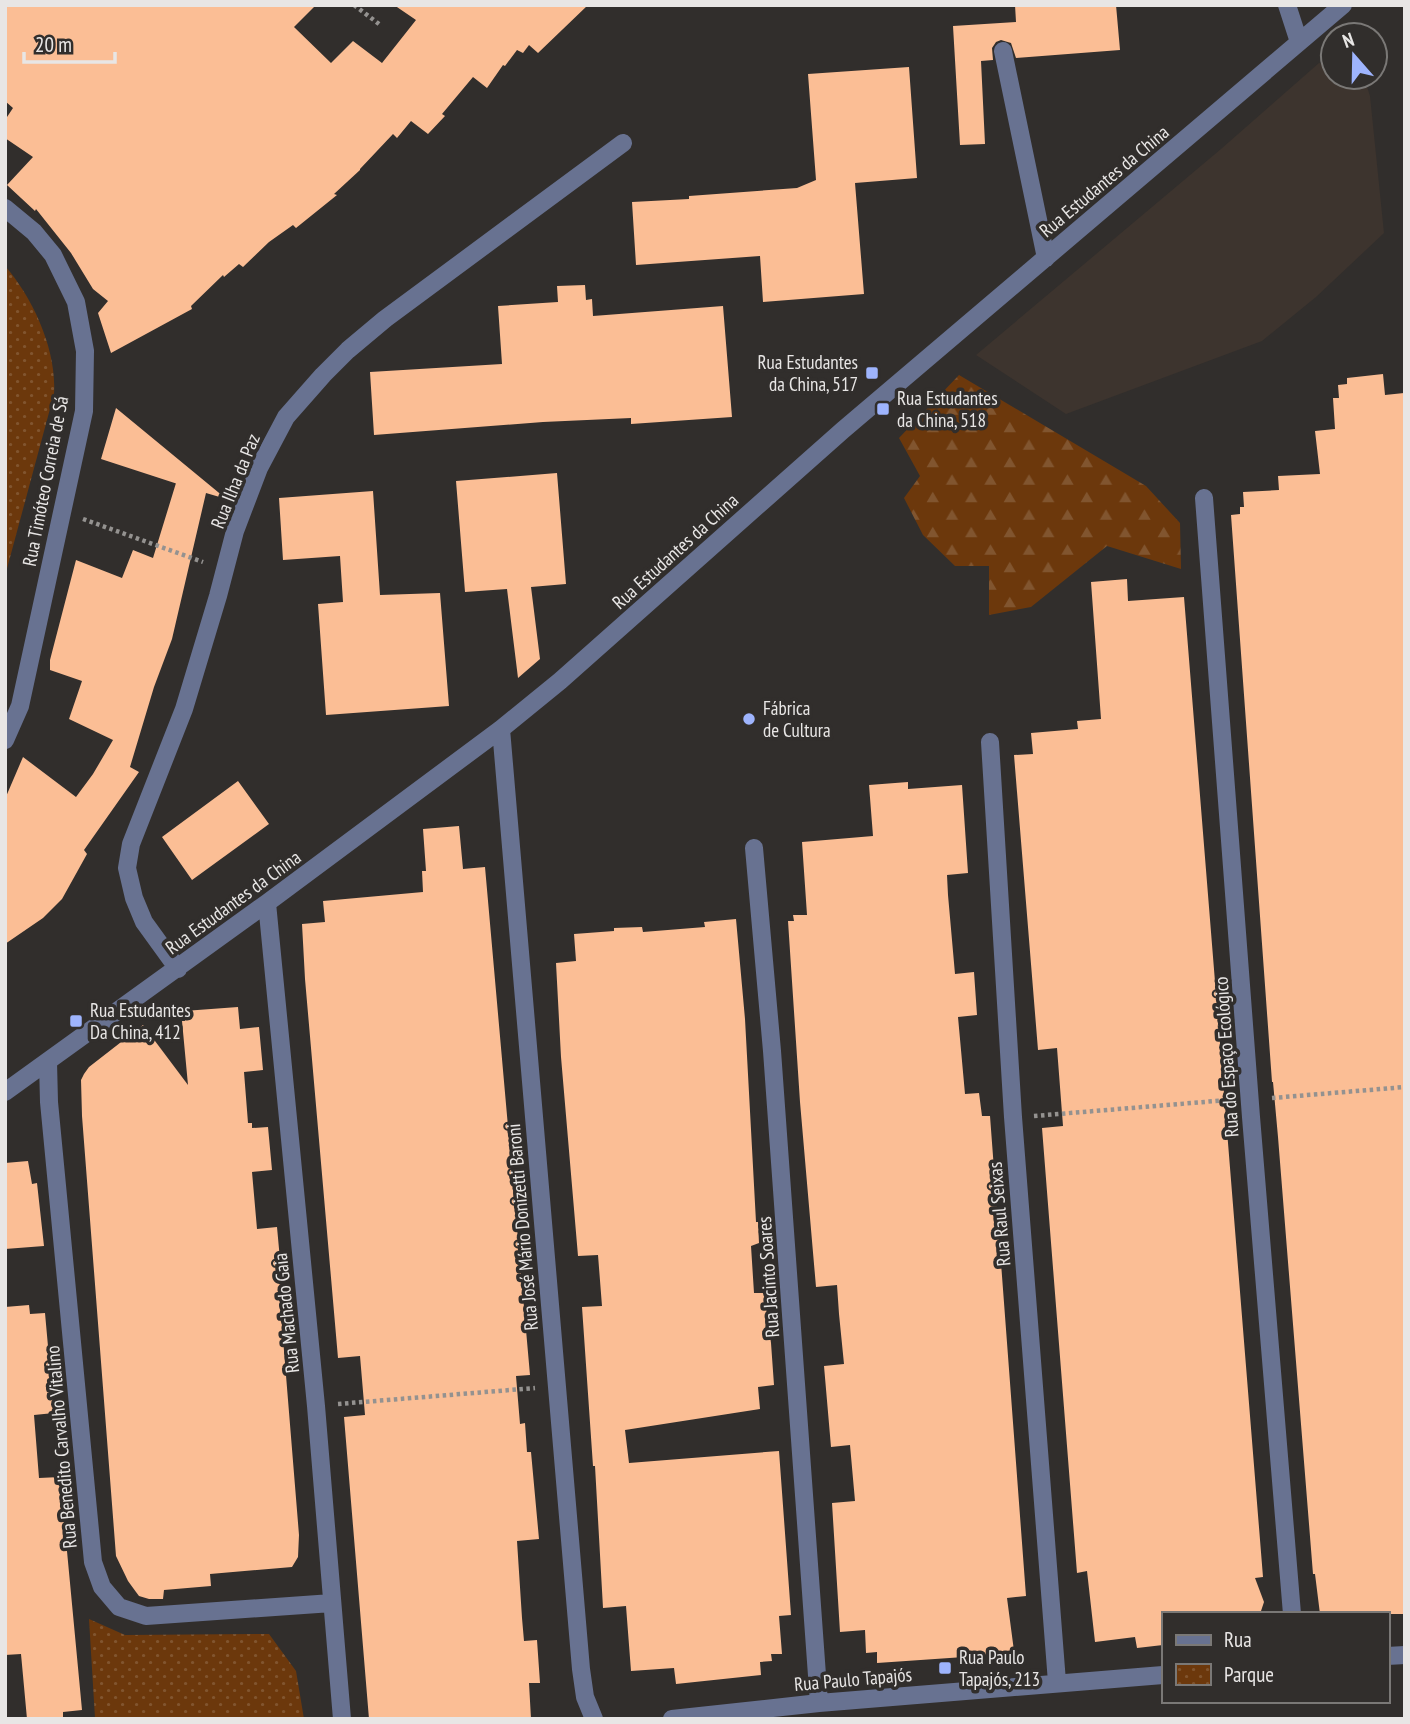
<svg xmlns="http://www.w3.org/2000/svg" width="1410" height="1724" font-family="'PT Sans Narrow',sans-serif">
<defs>
<pattern id="forest-firs" width="22" height="20" patternUnits="userSpaceOnUse" patternTransform="scale(1.75)"><rect width="22" height="20" fill="#6c380c"/><path d="M5 1l3.5 6h-7zM16 11l3.5 6h-7z" fill="#81552f"/></pattern>
<pattern id="park-dots" width="8" height="8" patternUnits="userSpaceOnUse" patternTransform="scale(1.75)"><rect width="8" height="8" fill="#6c380c"/><path d="M2 2h.1M6 6h.1" fill="none" stroke="#81552f" stroke-width="1.8" stroke-linecap="round"/></pattern>
</defs>
<rect width="100%" height="100%" fill="#312e2c"/>
<path fill="#3d342e" d="M1319,63L1333,64V77H1364L1370,96L1384,233L1316,297L1262,341L1066,414L976,355L1221,149Z"/>
<path fill="url(#forest-firs)" d="M959,375L1146,486L1180,523L1181,569L1107,546L1031,607L989,615V566H955L923,535L904,498L920,476L899,438Z"/>
<path fill="url(#park-dots)" d="M5,266C33,298 57,350 54,394L5,576Z
M89,1619L125,1635L269,1634L296,1671L304,1719H97L95,1718Z"/>
<path fill="#fbbe95" d="M5,5H316L294,27L331,63L353,41L382,63L416,20L394,5H588L538,53L529,45L523,53L517,50L505,66L503,65L487,88L473,77L442,114L445,116L428,134L411,121L397,138L393,134L360,169V170L334,194L337,195L296,228L293,225L269,242L243,267L239,264L224,277L223,275L191,306L192,309L111,353L98,313L108,301L93,289L71,253L36,209L35,211L7,185L33,157L5,138V120L13,108L5,101Z
M1015,5H1116L1120,50L1016,58L1011,43L1001,40L996,42L992,48L993,60L981,61L985,144L960,145L953,26L1016,22Z
M909,67L917,178L855,183L864,294L763,302L760,256L636,265L632,202L689,199V196L797,188L816,180L808,74Z
M585,285L586,300L592,299L593,316L723,306L732,417L631,424V418L543,422L374,435L370,372L502,364L498,306L558,302L557,286Z
M1383,374L1385,395L1404,393L1405,406V1614H1320L1315,1574H1313L1278,1137L1273,1082H1272L1231,515L1240,514V507H1244L1243,492L1279,490L1278,476L1320,474L1315,431L1335,429L1333,398H1339L1338,385L1347,384V378Z
M116,408L224,497L223,498L206,493L172,639L154,687L130,767L139,772L84,850L87,854L62,899L43,918L5,944V799L23,757L76,797L93,774L113,740L69,719L82,681L50,670V660L76,560L122,578L133,550L153,558L176,483L193,489L101,459Z
M557,473L566,584L531,587L540,659L518,678L507,589L465,592L456,481Z
M373,491L380,595L440,593L449,706L326,715L318,604L343,602L340,556L283,560L279,498Z
M1127,579L1128,601L1184,597L1263,1577L1255,1578L1264,1602L1260,1614H1163V1645L1137,1648L1135,1637L1095,1642L1087,1571L1077,1573L1042,1128L1063,1126L1057,1048L1038,1050L1014,755L1033,754L1031,733L1078,729L1077,721L1101,719L1091,582Z
M238,781L269,824L192,880L162,837Z
M908,782V789L962,785L968,873L947,875L948,895L955,974L974,972L977,1015L958,1017L965,1094L979,1093L982,1116H990L1026,1596L1007,1598L1014,1651L993,1655L877,1663V1652L866,1653L865,1630L840,1632L832,1503L855,1501L850,1445L831,1447L824,1366L844,1364L839,1314L837,1285L816,1287L800,1102L788,921H794L793,915H807L802,842L873,836L869,785Z
M459,826L463,869L485,867L530,1375L516,1376L520,1424L525,1423L527,1452H531L539,1539L517,1541L522,1618L524,1641L537,1640L540,1683H529L531,1719H369L344,1417L365,1415L360,1356L338,1358L305,979L302,924L325,922L323,901L423,892L422,871H426L423,829Z
M736,919L745,1019L756,1222H758L759,1243L751,1246L754,1293H764L771,1343L774,1385L758,1387L760,1409L625,1430L629,1463L779,1451L791,1615L779,1616L782,1654H771L772,1661L760,1662L761,1675L676,1684L674,1668L631,1671L626,1606L603,1608L595,1466H593L582,1307L602,1306L598,1255L578,1256L561,1057L556,963L576,961L574,934L614,931V928L642,927L643,932L705,927L704,922Z
M238,1007L240,1029L259,1027L263,1070L244,1072L248,1123H252V1128L268,1127L272,1170L252,1172L257,1229L277,1227L285,1314H281L299,1535L298,1557L292,1567L210,1574L211,1586L164,1590L163,1599H149L139,1596L136,1592L128,1581L116,1556L82,1116L81,1080L84,1074L89,1067L143,1025L188,1085L182,1021H185L184,1011Z
M28,1161L32,1184L37,1183L44,1246L5,1249V1163Z
M29,1305L30,1314L45,1313L54,1413L34,1415L39,1478L60,1477L82,1710L63,1712V1719H27L21,1654L5,1655V1307Z"/>
<g fill="none" stroke-linecap="round" stroke-linejoin="round">
<path stroke="#949290" stroke-width="4.5" stroke-dasharray="3.5 3.5" stroke-linecap="butt" d="M354,5L379,24
M83,519L203,562
M1272,1098L1405,1087
M1034,1116L1228,1100
M338,1404L535,1388"/>
<path stroke="#687291" stroke-width="18" d="M1287,5L1299,42
M1003,51L1046,258
M5,208L34,232L53,255L76,302L85,351L84,411L20,706L5,740
M1204,498L1251,1117L1292,1614
M501,729L581,1669L585,1697L594,1719
M990,742L1013,1117L1057,1682
M754,848L772,1051L819,1703
M267,903L316,1406L342,1719
M178,969L144,922L134,898L127,868L131,844L184,709L218,596L235,531L259,468L286,417L323,375L348,350L385,319L623,143
M48,1062L49,1102L93,1562L102,1587L119,1607L146,1616L332,1603
M5,1092L267,903L501,729L560,681L843,430L1343,5
M1387,1656L1405,1655
M672,1719L819,1703L1163,1675"/>
</g>
<g fill="#9eb4fd" stroke="#312e2c" stroke-width="2.5">
<rect x="865" y="366" width="14" height="14" rx="3.5"/>
<rect x="876" y="402" width="14" height="14" rx="3.5"/>
<circle cx="749" cy="719" r="7"/>
<rect x="69" y="1014" width="14" height="14" rx="3.5"/>
<rect x="938" y="1661" width="14" height="14" rx="3.5"/>
</g>
<g text-anchor="middle" dominant-baseline="central" stroke-width="7" stroke-linejoin="round" paint-order="stroke">
<g font-size="19" fill="#e8e6e5" stroke="#312e2c">
<text transform="translate(1104 181) rotate(-40)">Rua Estudantes da China</text>
<text transform="translate(45 481) rotate(-79)">Rua Timóteo Correia de Sá</text>
<text transform="translate(235 481) rotate(-68)">Rua Ilha da Paz</text>
<text transform="translate(675 551) rotate(-42)">Rua Estudantes da China</text>
<text transform="translate(233 902) rotate(-36)">Rua Estudantes da China</text>
<text transform="translate(1226 1057) rotate(-94)">Rua do Espaço Ecológico</text>
<text transform="translate(999 1214) rotate(-95)">Rua Raul Seixas</text>
<text transform="translate(522 1227) rotate(-95)">Rua José Mário Donizetti Baroni</text>
<text transform="translate(768 1277) rotate(-94)">Rua Jacinto Soares</text>
<text transform="translate(286 1313) rotate(-96)">Rua Machado Gaia</text>
<text transform="translate(61 1447) rotate(-95)">Rua Benedito Carvalho Vitalino</text>
<text transform="translate(853 1679) rotate(-5)">Rua Paulo Tapajós</text>
</g>
<g font-size="19" fill="#e8e6e5" stroke="#312e2c" text-anchor="start">
<text x="858" y="362" text-anchor="end">Rua Estudantes<tspan x="858" dy="22">da China, 517</tspan></text>
<text x="897" y="398">Rua Estudantes<tspan x="897" dy="22">da China, 518</tspan></text>
<text x="763" y="708">Fábrica<tspan x="763" dy="22">de Cultura</tspan></text>
<text x="90" y="1010">Rua Estudantes<tspan x="90" dy="22">Da China, 412</tspan></text>
<text x="959" y="1657">Rua Paulo<tspan x="959" dy="22">Tapajós, 213</tspan></text>
</g>
</g>
<rect width="1410" height="1724" fill="none" stroke="#e8e6e5" stroke-width="14"/>
<rect x="1162" y="1612" width="228" height="91" fill="#312e2c" stroke="#7a7876" stroke-width="2"/>
<rect x="1176" y="1635" width="35" height="10" fill="#687291" stroke="#7a7876" stroke-width="2"/>
<text x="1224" y="1647" font-size="21" fill="#e8e6e5">Rua</text>
<rect x="1176" y="1664" width="35" height="21" fill="url(#park-dots)" stroke="#7a7876" stroke-width="2"/>
<text x="1224" y="1682" font-size="21" fill="#e8e6e5">Parque</text>
<g transform="translate(1354 56) rotate(340)"><circle r="33" fill="#312e2c" stroke="#7a7876" stroke-width="2"/>
<path d="M0-5L12 26L0 18L-12 26Z" fill="#9eb4fd"/>
<text y="-10" font-size="19" font-weight="bold" text-anchor="middle" fill="#e8e6e5">N</text>
</g>
<path d="M24 52v10h91v-10" fill="none" stroke="#e8e6e5" stroke-width="3.5"/>
<text x="35" y="52" font-size="21" fill="#e8e6e5" stroke="#312e2c" stroke-width="5" paint-order="stroke">20 m</text>
</svg>
